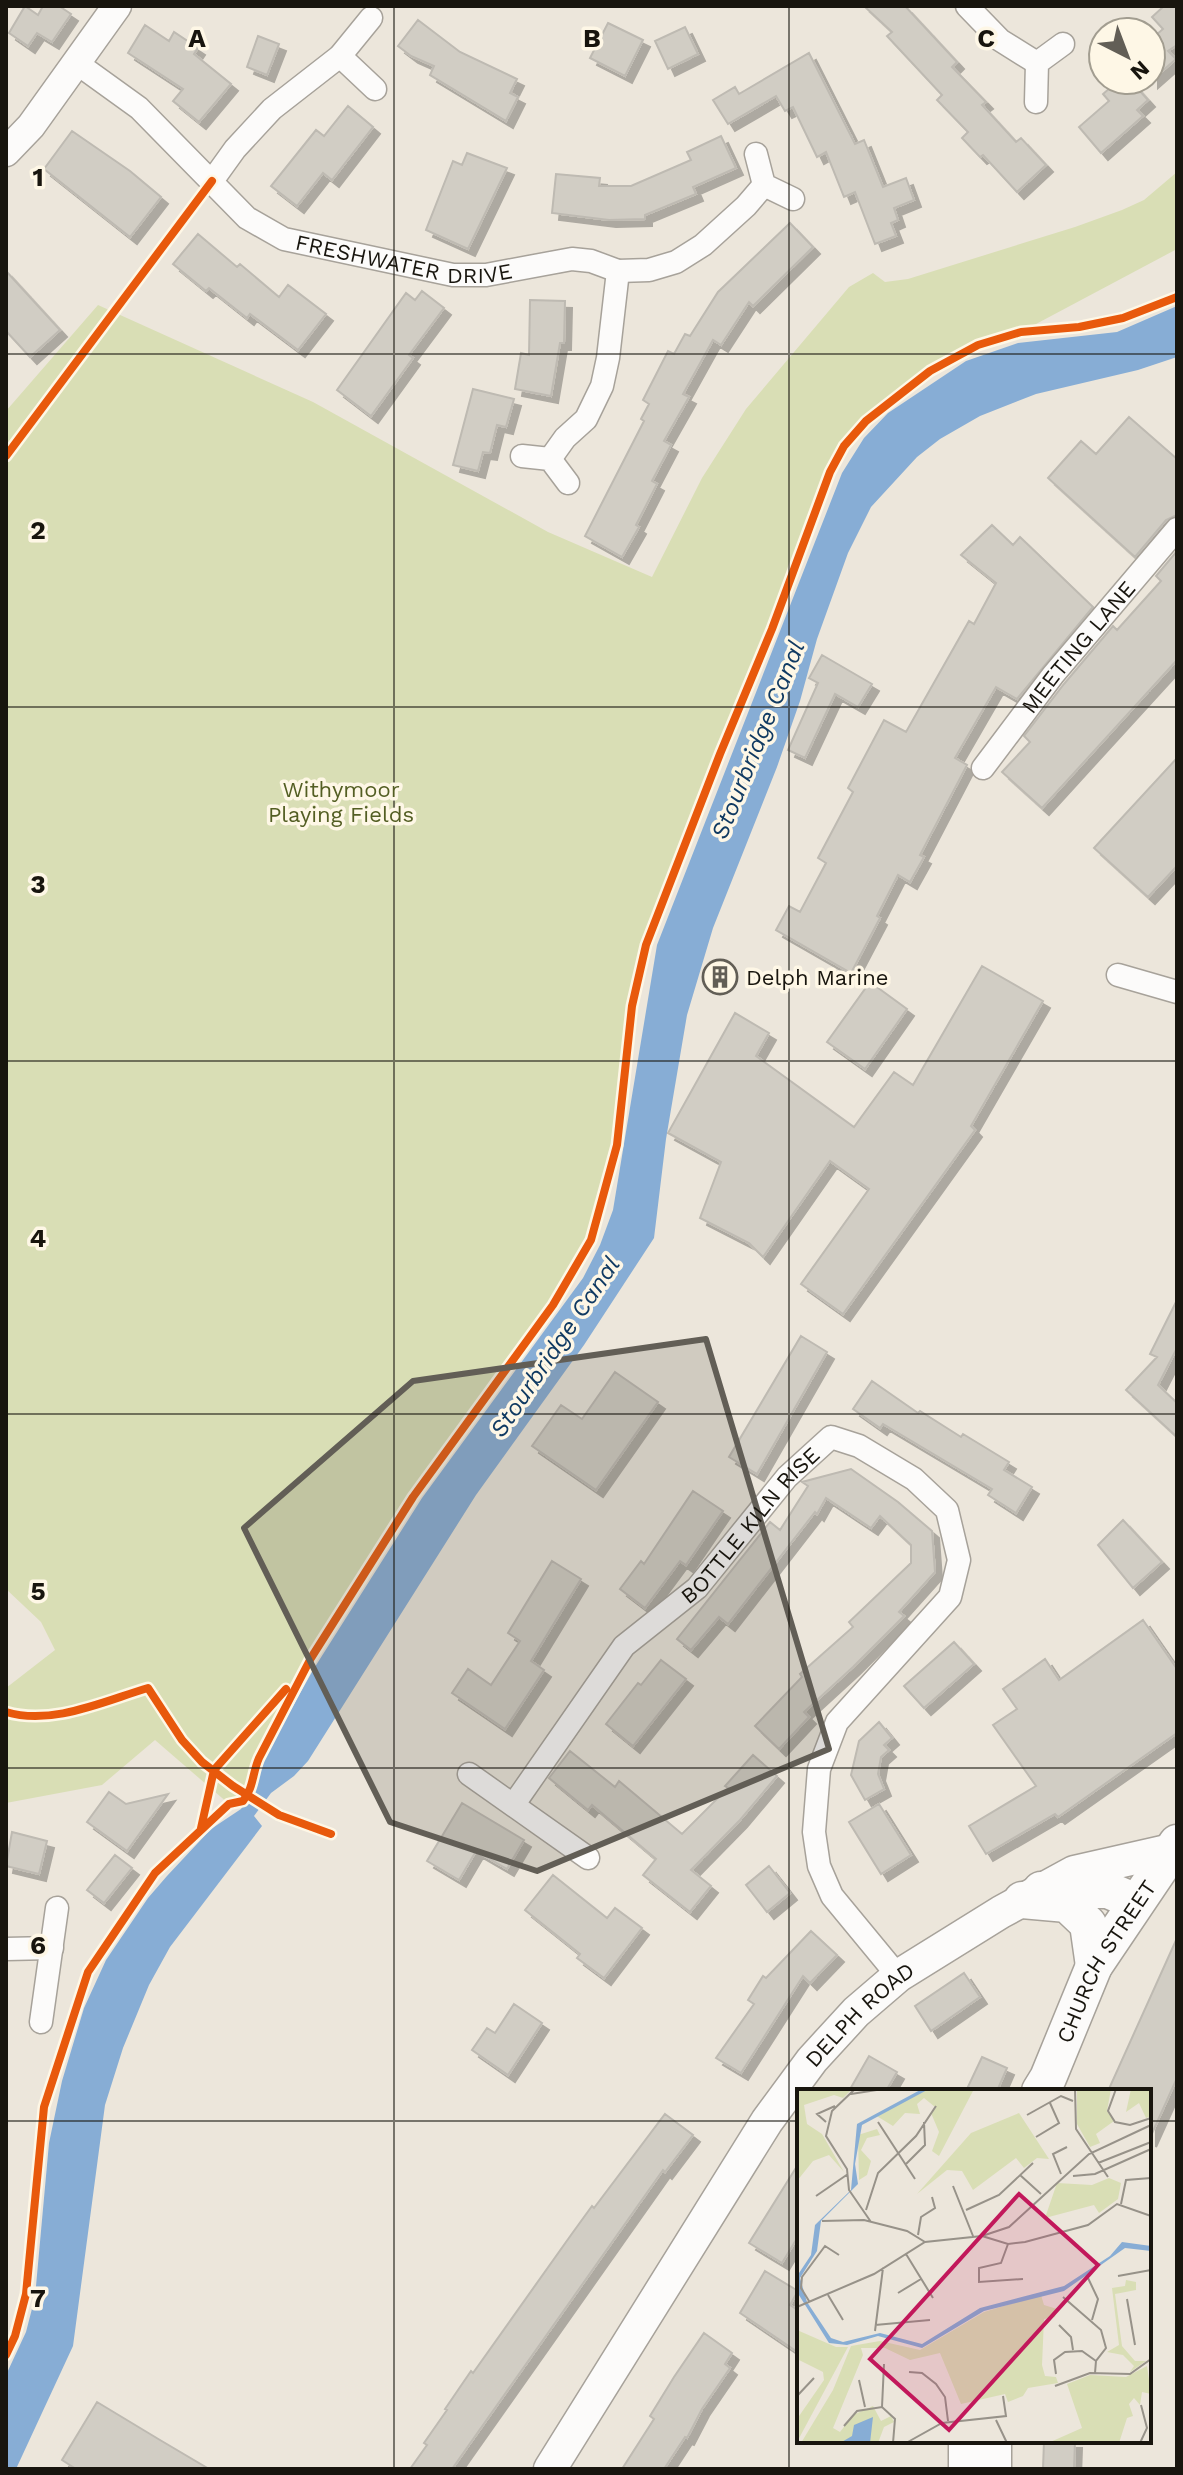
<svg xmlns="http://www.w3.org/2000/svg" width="1183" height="2475" font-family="'Work Sans',sans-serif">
<defs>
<filter id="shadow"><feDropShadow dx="7" dy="7" stdDeviation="0" flood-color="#0004"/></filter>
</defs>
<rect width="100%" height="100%" fill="#ece6db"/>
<path fill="#d9deb5" d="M1177,172V249L1021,332L978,345L930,371L866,421L844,446L830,472L772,629L720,754L646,945L632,1006L617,1145L591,1240L553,1305L413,1497L311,1658L259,1758C252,1774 254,1787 243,1801L229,1804L155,1740L102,1785L6,1803V1688L55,1650L41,1622L6,1589V411L98,305L313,402L548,532L652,577L702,478L746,409L849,287L873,273L885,282L908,279L1075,227L1122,210L1144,200Z"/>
<path fill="#87add5" d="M1177,306V357L1138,370L1036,394L980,416L940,439L917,457L871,507L848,553L817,639L800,701L777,767L713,928L687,1015L666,1139L654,1238L584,1345L476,1495L308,1761L294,1776L271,1793L254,1816L262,1826L170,1947L149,1985L123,2048L105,2105L73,2346L16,2469H6V2375L26,2332L35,2297L49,2143L62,2081L84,2008L106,1960L148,1898L167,1876L211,1829L241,1809L257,1786L263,1760L313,1670L422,1498L583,1278L600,1245L613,1210L657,945L842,473L864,438L888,413L966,361L1018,343L1117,332Z"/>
<path fill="#d1cdc4" stroke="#bebab2" stroke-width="2" filter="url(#shadow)" d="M25,6L38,15L43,6H59L71,14L52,42L37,33L28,46L9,33Z
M864,6H905L957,62L952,67L986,102L982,105L1016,142L1021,138L1046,165L1017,192L983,155L980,157L962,138L968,132L937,100L942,95L887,36L892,32Z
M1164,6H1177V45L1168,51L1176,59L1151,81V31L1155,36L1163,29L1152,17Z
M418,20L460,52L517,79L510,93L518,97L506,121L430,75L434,66L411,56L398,46Z
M608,23L643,40L625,76L590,58Z
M145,25L169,41L174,32L198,48L194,54L231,84L199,122L173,101L183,89L128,53Z
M685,27L698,54L668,69L655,41Z
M258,36L279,44L267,75L247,67Z
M809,53L855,144L864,140L883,187L906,178L914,200L894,208L898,220L891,223L896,236L875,244L855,192L844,197L826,152L817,157L793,107L785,111L776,96L728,124L713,100L735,87L739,94Z
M1119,80H1130L1148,100L1137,110L1143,116L1101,153L1079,127L1109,101L1103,94Z
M348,106L373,127L332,180L323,173L297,206L271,186L316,130L324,136Z
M72,131L130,171L161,197L130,237L44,169Z
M721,136L736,168L693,187L696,194L645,215V219L609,220L552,213L556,174L600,178L599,186H631L691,160L687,152Z
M467,153L507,168L468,249L426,230L453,161L462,165Z
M790,223L813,247L753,306L749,302L721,345L713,340L683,394L689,397L664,441L671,445L652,481L657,484L636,525L639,527L622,557L585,536L644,421L641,419L649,404L643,400L668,351L674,354L685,334L690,336L718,292Z
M198,234L237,267L240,264L279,297L288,285L326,314L298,350L250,314L247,318L209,288L206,291L173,264Z
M6,271L60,330L30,357L6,331Z
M422,291L444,308L409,355L413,358L371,416L337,390L406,293L415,300Z
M530,300L565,301L564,343H560L551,396L515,389L521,353L529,355Z
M473,389L514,399L506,427L497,425L490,453L483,452L478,471L453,465Z
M1129,417L1177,459V515L1166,520L1135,557L1048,478L1081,441L1096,454Z
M992,525L1013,545L1020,537L1093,607L1017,699L996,687L955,758L967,765L920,855L924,857L910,882L898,875L877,916L880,918L851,973L776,930L789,906L800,912L826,863L818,858L853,792L848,788L884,720L906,732L969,621L974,624L996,583L961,555Z
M1177,551V660L1042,808L1002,772L1030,742L1024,736L1064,684L1113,626L1117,630L1161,581L1156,576Z
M822,655L872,684L858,707L835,694L805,758L788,750L818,683L809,678Z
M1177,758V866L1148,897L1094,848Z
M982,966L1043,1001L971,1126L975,1130L843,1314L801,1284L869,1189L830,1161L763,1257L749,1243L700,1218L721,1162L668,1133L735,1013L769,1033L756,1056L854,1127L894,1072L913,1085Z
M870,982L907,1009L865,1069L827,1042Z
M1177,1300V1348L1158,1385L1177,1403V1437L1126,1390L1157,1357L1150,1354Z
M801,1336L827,1352L757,1474L729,1457Z
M615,1372L658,1402L596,1490L532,1446L561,1405L582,1419Z
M872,1381L918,1413L920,1411L961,1437L963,1434L1009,1462L1004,1470L1032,1487L1016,1513L988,1495L992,1489L883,1424L880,1428L853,1409Z
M851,1469L898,1502L932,1531L935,1572L899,1612L904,1616L853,1667L804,1712L809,1717L779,1749L755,1726L802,1677L800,1674L853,1627L849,1622L911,1563V1545L880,1516L871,1528L826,1498L817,1514L815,1512L728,1624L719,1617L691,1650L677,1639L770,1522L780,1530L808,1486L802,1482Z
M693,1491L723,1511L686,1565L680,1561L645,1608L620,1589L641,1561L644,1564Z
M1123,1520L1162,1562L1133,1588L1098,1545Z
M552,1561L581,1579L531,1661L544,1670L505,1729L452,1693L468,1669L491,1685L520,1641L508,1633Z
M1143,1620L1177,1669V1733L1058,1817L1055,1814L986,1854L969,1826L1036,1786L993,1725L1017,1709L1003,1689L1045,1659L1059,1680Z
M954,1642L974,1664L924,1708L904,1686Z
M661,1660L686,1679L633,1746L606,1724L638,1683L641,1685Z
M879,1722L892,1738L884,1745L889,1750L881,1757L878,1774L884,1789L865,1800L851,1775L859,1741Z
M570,1751L615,1787L619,1781L682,1834L728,1788L725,1786L753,1755L777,1776L740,1820L691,1870L711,1886L690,1912L643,1875L656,1859L592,1805L588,1810L549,1778Z
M109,1792L126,1804L168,1794L127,1851L87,1822Z
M462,1803L524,1840L507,1869L476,1851L459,1880L427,1861Z
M879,1804L911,1855L881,1874L849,1822Z
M12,1832L47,1841L39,1874L6,1866Z
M115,1855L132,1868L104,1903L87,1890Z
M769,1866L790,1893L767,1912L746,1885Z
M553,1875L607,1918L615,1908L642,1928L604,1978L577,1958L580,1954L525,1910Z
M811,1931L837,1955L810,1983L803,1976L741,2073L716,2058L754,2004L748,2000L763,1976L766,1978Z
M1177,1938V2078L1149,2140V2091H1108Z
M964,1973L980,1997L931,2031L915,2006Z
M514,2004L542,2023L508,2075L472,2050L487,2028L495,2033Z
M869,2056L897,2072L886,2091H849Z
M982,2057L1007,2068L997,2091H966Z
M665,2114L693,2135L665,2172L663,2170L452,2469H410L427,2445L424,2443L447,2410L445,2409L471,2371L473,2373L571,2235L592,2206L594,2208Z
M799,2163V2235L782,2263L749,2243Z
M765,2271L798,2291L790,2305L799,2311V2353L740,2313Z
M704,2333L732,2353L725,2364L730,2368L702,2409L687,2438L685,2437L664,2469H622L654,2419L650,2416L674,2377Z
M97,2402L160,2440L209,2469H76L62,2460Z
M1044,2441H1075L1074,2469H1043Z"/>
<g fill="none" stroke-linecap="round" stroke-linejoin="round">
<g stroke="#a7a29a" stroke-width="25">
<g id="minor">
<path d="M967,6L1000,40L1037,63"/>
<path d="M340,56L375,89"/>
<path id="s1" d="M78,64L139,108L247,218L284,239L453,275H486L572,259L591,261L618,271L649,270L676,262L703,245L746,206L764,185"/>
<path d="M1036,102L1037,63L1063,44"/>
<path d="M756,154L764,185L793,199"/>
<path d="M212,181L235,149L272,109L340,56L371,18"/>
<path d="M522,456L550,459L568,483"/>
<path d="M550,459L565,438L586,419L602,386L608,358L618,271"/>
<path id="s2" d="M983,768L1053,675L1177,529"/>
<path d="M1118,975L1177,992"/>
<path d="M469,1774L588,1858"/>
<path id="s3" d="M514,1804L624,1646L697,1588L787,1477L831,1437L859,1446L914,1479L947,1510L959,1560L950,1597L837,1722L819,1769L814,1832L819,1866L832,1896L898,1976"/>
<path d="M6,1949L52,1948"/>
<path d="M41,2022L57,1908"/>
</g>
</g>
<g stroke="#a7a29a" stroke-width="31">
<path id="tertiary" d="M6,152L31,126L117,6"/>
</g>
<g stroke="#a7a29a" stroke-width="35">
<g id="secondary">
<path id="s4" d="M550,2469L767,2121L812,2060L856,2012L898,1976L1001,1912L1074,1872L1171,1850"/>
</g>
</g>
<g stroke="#a7a29a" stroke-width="39">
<g id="primary">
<path d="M1041,1890H1108L1136,1902"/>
<path d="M1022,1900L1067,1904L1088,1924L1094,1966"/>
<path id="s5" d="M1040,2091L1048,2078L1094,1966L1177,1843"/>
<path d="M967,2469V2441"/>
<path d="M993,2469V2441"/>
</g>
</g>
<use href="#minor" stroke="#fcfbfa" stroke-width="22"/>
<use href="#tertiary" stroke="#fcfbfa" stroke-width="28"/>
<use href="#secondary" stroke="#fcfbfa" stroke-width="32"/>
<use href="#primary" stroke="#fcfbfa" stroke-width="36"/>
<g stroke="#fef7e6" stroke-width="13">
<path id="cycleway" d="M6,456L212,181
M6,1712C52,1726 104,1701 148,1688L182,1740L202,1762L233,1786L279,1815L331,1834
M201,1828L214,1770L286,1689
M6,2355L15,2336L26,2294L44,2107L88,1972L155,1873L229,1804L243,1801C254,1787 252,1774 259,1758L311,1658L413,1497L553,1305L591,1240L617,1145L632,1006L646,945L720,754L772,629L830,472L844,446L866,421L930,371L978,345L1021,332L1079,327L1123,318L1177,297"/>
</g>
<use href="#cycleway" stroke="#e8590c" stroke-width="8"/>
</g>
<path fill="#625e56" fill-opacity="0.2" stroke="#625e56" stroke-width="6" stroke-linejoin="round" d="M706,1339L829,1749L537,1871L390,1822L244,1528L413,1381Z"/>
<path fill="none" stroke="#18150e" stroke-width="2" stroke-opacity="0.55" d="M394,6V2469M789,6V2469M6,354H1177M6,707H1177M6,1061H1177M6,1414H1177M6,1768H1177M6,2121H799M1149,2121H1177"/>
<defs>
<g id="building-ring" transform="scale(1.8)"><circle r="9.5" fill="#fef7e6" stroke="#625e56" stroke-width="1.5"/><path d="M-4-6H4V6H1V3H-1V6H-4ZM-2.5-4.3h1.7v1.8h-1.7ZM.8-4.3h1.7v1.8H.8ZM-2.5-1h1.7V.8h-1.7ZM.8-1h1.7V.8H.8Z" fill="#625e56"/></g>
</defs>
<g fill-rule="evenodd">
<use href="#building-ring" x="720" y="977"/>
</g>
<g text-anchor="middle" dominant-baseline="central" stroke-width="7" stroke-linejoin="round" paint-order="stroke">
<g font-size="22" fill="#18150e" stroke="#fef7e6">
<text stroke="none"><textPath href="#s1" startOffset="394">FRESHWATER DRIVE</textPath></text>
<text stroke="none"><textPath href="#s2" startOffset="154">MEETING LANE</textPath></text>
<text stroke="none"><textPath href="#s3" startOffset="368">BOTTLE KILN RISE</textPath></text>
<text stroke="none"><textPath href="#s5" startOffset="146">CHURCH STREET</textPath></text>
<text stroke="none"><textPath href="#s4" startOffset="552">DELPH ROAD</textPath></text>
</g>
<g font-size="22" fill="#535e23" stroke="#fef7e6">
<text x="341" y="789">Withymoor<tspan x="341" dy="25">Playing Fields</tspan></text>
</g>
<g font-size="22" fill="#18150e" stroke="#fef7e6" text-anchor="start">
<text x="746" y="977">Delph Marine</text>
</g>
<g font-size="24" font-style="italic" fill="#103a62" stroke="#fef7e6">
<text transform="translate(758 740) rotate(-68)">Stourbridge Canal</text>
<text transform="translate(555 1347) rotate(-56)">Stourbridge Canal</text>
</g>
</g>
<g transform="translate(797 2089)">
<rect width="354" height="354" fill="#ece6db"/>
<path d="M0,0H55L46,9L37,6L7,16L10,35L25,45L47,83L32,66L16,72L0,92ZM132,0H177L142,67L135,62L142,43L134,24L138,18L127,9L120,15L123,25L108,24L96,37L78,26ZM314,0L310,22L317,32L299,45L303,54L293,58L280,35V1ZM334,0H354V27L349,29L342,14L329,23ZM222,24L252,70L240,69L227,79L219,69L176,101L165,82L150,81L120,105L174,44ZM80,40L83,46L70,49L64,61L74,72L70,86L62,91L61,46ZM312,89L324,94L321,110L302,124L297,116L248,129L260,94L295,96ZM329,191L339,193V201L318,205L325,257L338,272H349L333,283L337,277L326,266L310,263L322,256L315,199L328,197ZM244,206L247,216L260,220L258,228L247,230L245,276L248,287L259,288L261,294L231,299L226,307L211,313L208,305L164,315L143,264L113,271L88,259H64L66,266L36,339L43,343L56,326L76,317L84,332L94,327L97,333L87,338L81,354H4L36,301L54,257L83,252L123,261L187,223ZM0,241L39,258H51L0,353V330L27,291L26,283L0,270ZM350,277L354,305L345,303L343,316L337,309L332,315L336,327L330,329L322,354H251L285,339L270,295L293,286L329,288Z" fill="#d9deb5"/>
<path d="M125,0H132L65,36L58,75L61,95L24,132L20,162L3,189L10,213L34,249L46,253L83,244L125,255L183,219L267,197L313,167L325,153L354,157V162L328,159L267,202L187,222L125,259L81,247L50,256L32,254L0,203V187L14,166L18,136L54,101L60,35ZM76,328L73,354H43L55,347L57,336Z" fill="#87add5"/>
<path fill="none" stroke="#979289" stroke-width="2" d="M58,0L35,22L29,47L50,80L52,101L74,133M278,0L279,40L311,88M319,0L311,22L318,33L333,36L354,29M54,5L86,0M230,26L264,7L276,12M29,33L20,25L38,17M81,33L118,90M239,48L262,34L253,14M301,74L354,53M108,76L128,56L127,33M264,85L256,65L270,58M223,86L244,105M276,87L298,85L354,60M156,97L176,147M19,107L51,85M324,115L329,91L354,89M69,121L81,84L119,47L139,17M169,121L202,106L236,74M25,132L67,131L110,142L128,153M121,146L124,128L138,119L135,108M185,147L211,155L228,153L291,136L320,115L354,127M211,155L204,174L182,179V193L226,190M109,165L136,209M321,187L354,181M291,189L301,210L295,231M101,204L124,190M31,206L46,231M266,208L304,241L309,259L299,272L298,284M330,210L338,256M12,212L4,199L5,188L28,157L42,166M0,218L77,185L128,153L185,147L212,138L292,65L354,36M78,236L133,231M262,236L274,248L276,261M78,242L86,179M112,283L125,284L139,295L148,308L151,332M259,285L257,271L268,263L285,262L299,272M62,291L68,318M258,297L293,284L333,285L354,270M0,307L17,289M85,318L87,275M199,331L210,354M47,337L60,322L85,318L98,330L96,354M109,354L145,334L209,327L206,307M343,354L350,339L344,316"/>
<path fill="#c2185b" fill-opacity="0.15" stroke="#c2185b" stroke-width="4" d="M222,105L301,176L152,341L73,270Z"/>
<rect width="354" height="354" fill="none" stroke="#18150e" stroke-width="4"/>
</g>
<g font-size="26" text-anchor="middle" font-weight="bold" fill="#18150e" stroke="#fef7e6" stroke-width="7" stroke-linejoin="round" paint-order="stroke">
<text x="197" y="47">A</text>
<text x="592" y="47">B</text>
<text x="986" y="47">C</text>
<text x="38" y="186">1</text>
<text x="38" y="539">2</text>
<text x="38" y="893">3</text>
<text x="38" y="1247">4</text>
<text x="38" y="1600">5</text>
<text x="38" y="1954">6</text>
<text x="38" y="2307">7</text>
</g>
<rect width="1183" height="2475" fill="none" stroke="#18150e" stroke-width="16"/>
<g transform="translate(1127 56) rotate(138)"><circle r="38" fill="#fef7e6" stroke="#a29d90" stroke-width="2"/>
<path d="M0-6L14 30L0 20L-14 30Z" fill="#625e56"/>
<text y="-12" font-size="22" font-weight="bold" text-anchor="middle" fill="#18150e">N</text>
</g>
</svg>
